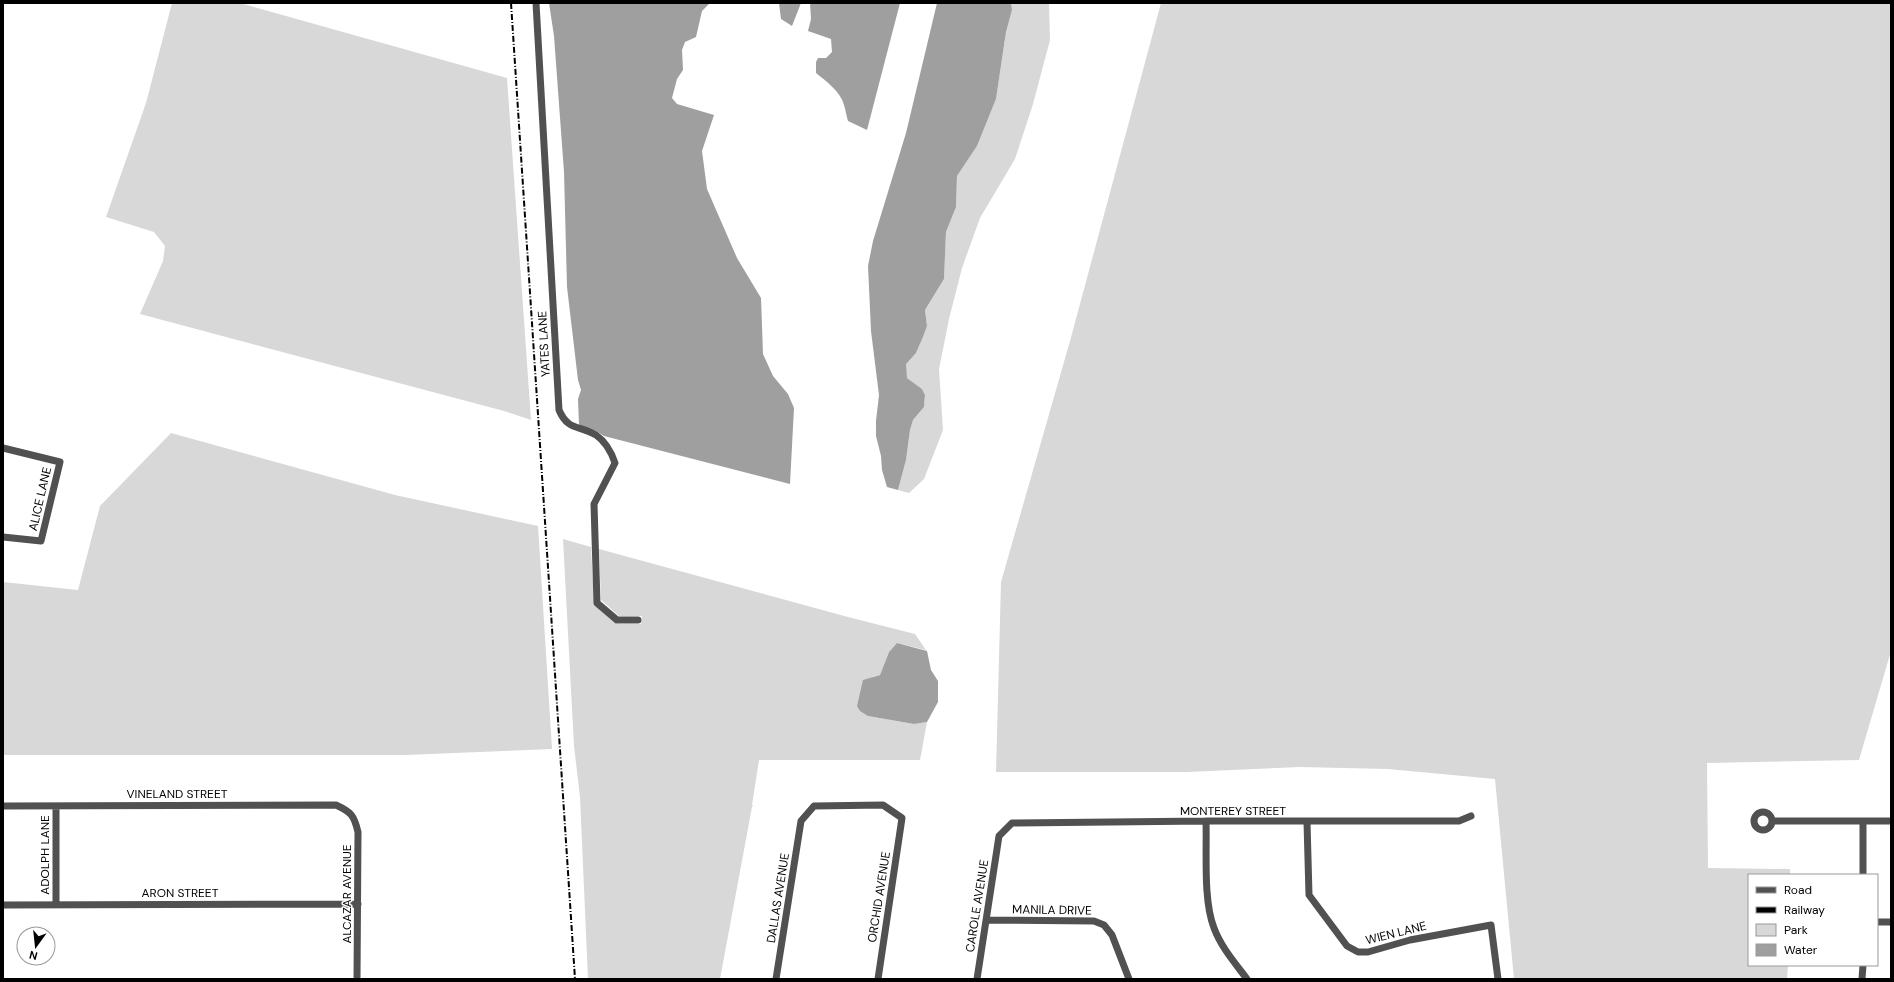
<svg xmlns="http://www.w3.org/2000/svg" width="1894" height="982" font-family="'DM Sans',sans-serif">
<rect width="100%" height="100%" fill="#fff"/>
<path fill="#d8d8d8" d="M172,3H240L507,78L531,420L504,411L140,314L163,261L165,246L154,232L106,217L146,103Z
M1011,3H1049L1050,40L1033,104L1015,159L980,218L962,268L949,319L939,369L943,430L924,479L909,493L898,490L906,460L910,430L913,420L924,407L925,395L922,389L907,378L905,364L916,353L923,337L927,326L925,310L944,279L946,232L956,207L957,176L977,146L996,99L1006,32L1012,10Z
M1161,3H1891V651L1859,760L1707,763L1708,868L1790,869V875H1749V965H1788L1787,979H1514L1495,779L1388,769L1300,767L1187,772H996L1001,582L1070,341Z
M171,433L395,495L538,526L552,749L406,755H3V582L78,590L100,506Z
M563,539L591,547L594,603L617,624H641L642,616H619L601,600L599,549L848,617L915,634L926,650L897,643L889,652L880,675L872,677L868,716L914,724L927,722L920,760H759L752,805L753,806L752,807L720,979H588L580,797L574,746Z"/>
<path fill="#9f9f9f" d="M549,3H710L702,11L696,37L685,42L682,50L683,70L677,79L672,98L677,104L714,115L702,151L707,189L737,258L761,298L763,354L773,376L788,394L794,408L790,484L604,436L596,431L579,425L578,399L581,390L578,380L567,287L564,172L554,36Z
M779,3H801L792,26L781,19Z
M810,3H900L867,130L848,121C846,115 846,111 844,105C841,92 826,81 816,73V62L818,58H826L832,52L831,39L808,31L811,19Z
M937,3H1011L1012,10L1006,32L996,99L977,146L957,176L956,207L946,232L944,279L925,310L927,326L923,337L916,353L906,364L907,378L922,389L925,395L924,407L913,420L910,430L906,460L898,490L887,487L882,470L881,456L876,436V421L879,395L871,331L868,266L873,241L906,133Z
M897,643L927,651L931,670L938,681V702L927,722L914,724L868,716L860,711L857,706L863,680L880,675L889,652Z"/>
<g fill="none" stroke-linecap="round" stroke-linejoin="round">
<path stroke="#515151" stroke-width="7" d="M536,3L559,410C568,431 579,425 596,435C606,442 611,451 615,463L594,504L597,603L617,620H638
M3,448L60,462L41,541L3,537
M3,806L336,805C351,812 354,815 358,832L357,979
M1754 821a9 9 0 1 1 18 0a9 9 0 1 1-18 0Z
M1206,821C1207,852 1203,900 1214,928C1221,947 1235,963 1247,979
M1773,821H1891
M1307,822L1309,895L1347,946L1358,952H1368L1410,940L1491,925L1498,979
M1863,822V875
M56,904V806
M3,905L358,904
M987,920L1094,921L1104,925L1112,935L1129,979
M1877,922H1891
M776,979L801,821L814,806L883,805L902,818L878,979
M977,979L999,836L1012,823L1206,821H1459L1471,816
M1862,979L1863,965"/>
<path stroke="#000" stroke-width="2" stroke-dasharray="6 2 1 2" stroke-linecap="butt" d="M511,3L575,979"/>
</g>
<g text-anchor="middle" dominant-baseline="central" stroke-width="3" stroke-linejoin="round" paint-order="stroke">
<g font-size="12" fill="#000" stroke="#fff">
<text transform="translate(544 344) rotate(-93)">YATES LANE</text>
<text transform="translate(40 499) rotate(-77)">ALICE LANE</text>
<text x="177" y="794">VINELAND STREET</text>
<text x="1233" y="811">MONTEREY STREET</text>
<text transform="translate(45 855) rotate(-90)">ADOLPH LANE</text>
<text x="180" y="893">ARON STREET</text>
<text transform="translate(347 894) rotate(-90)">ALCAZAR AVENUE</text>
<text transform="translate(879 897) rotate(-81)">ORCHID AVENUE</text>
<text transform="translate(778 898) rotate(-81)">DALLAS AVENUE</text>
<text transform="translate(977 906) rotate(-81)">CAROLE AVENUE</text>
<text transform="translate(1052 910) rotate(1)">MANILA DRIVE</text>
<text transform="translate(1396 933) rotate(-14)">WIEN LANE</text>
</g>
</g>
<rect width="1894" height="982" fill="none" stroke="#000000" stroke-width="8"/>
<rect x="1748" y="874" width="130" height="92" fill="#ffffff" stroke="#999999"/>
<rect x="1756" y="887" width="20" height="6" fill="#515151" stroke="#999999"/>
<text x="1784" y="894" font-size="12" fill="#000000">Road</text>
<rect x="1756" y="907" width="20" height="6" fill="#000000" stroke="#999999"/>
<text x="1784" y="914" font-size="12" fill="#000000">Railway</text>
<rect x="1756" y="924" width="20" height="12" fill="#d8d8d8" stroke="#999999"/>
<text x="1784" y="934" font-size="12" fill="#000000">Park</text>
<rect x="1756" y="944" width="20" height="12" fill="#9f9f9f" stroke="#999999"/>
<text x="1784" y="954" font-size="12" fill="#000000">Water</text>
<g transform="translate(36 946) rotate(195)"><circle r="19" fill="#ffffff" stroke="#999999"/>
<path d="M0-3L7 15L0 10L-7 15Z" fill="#000000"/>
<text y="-6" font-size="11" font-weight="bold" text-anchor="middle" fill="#000000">N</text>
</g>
</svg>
